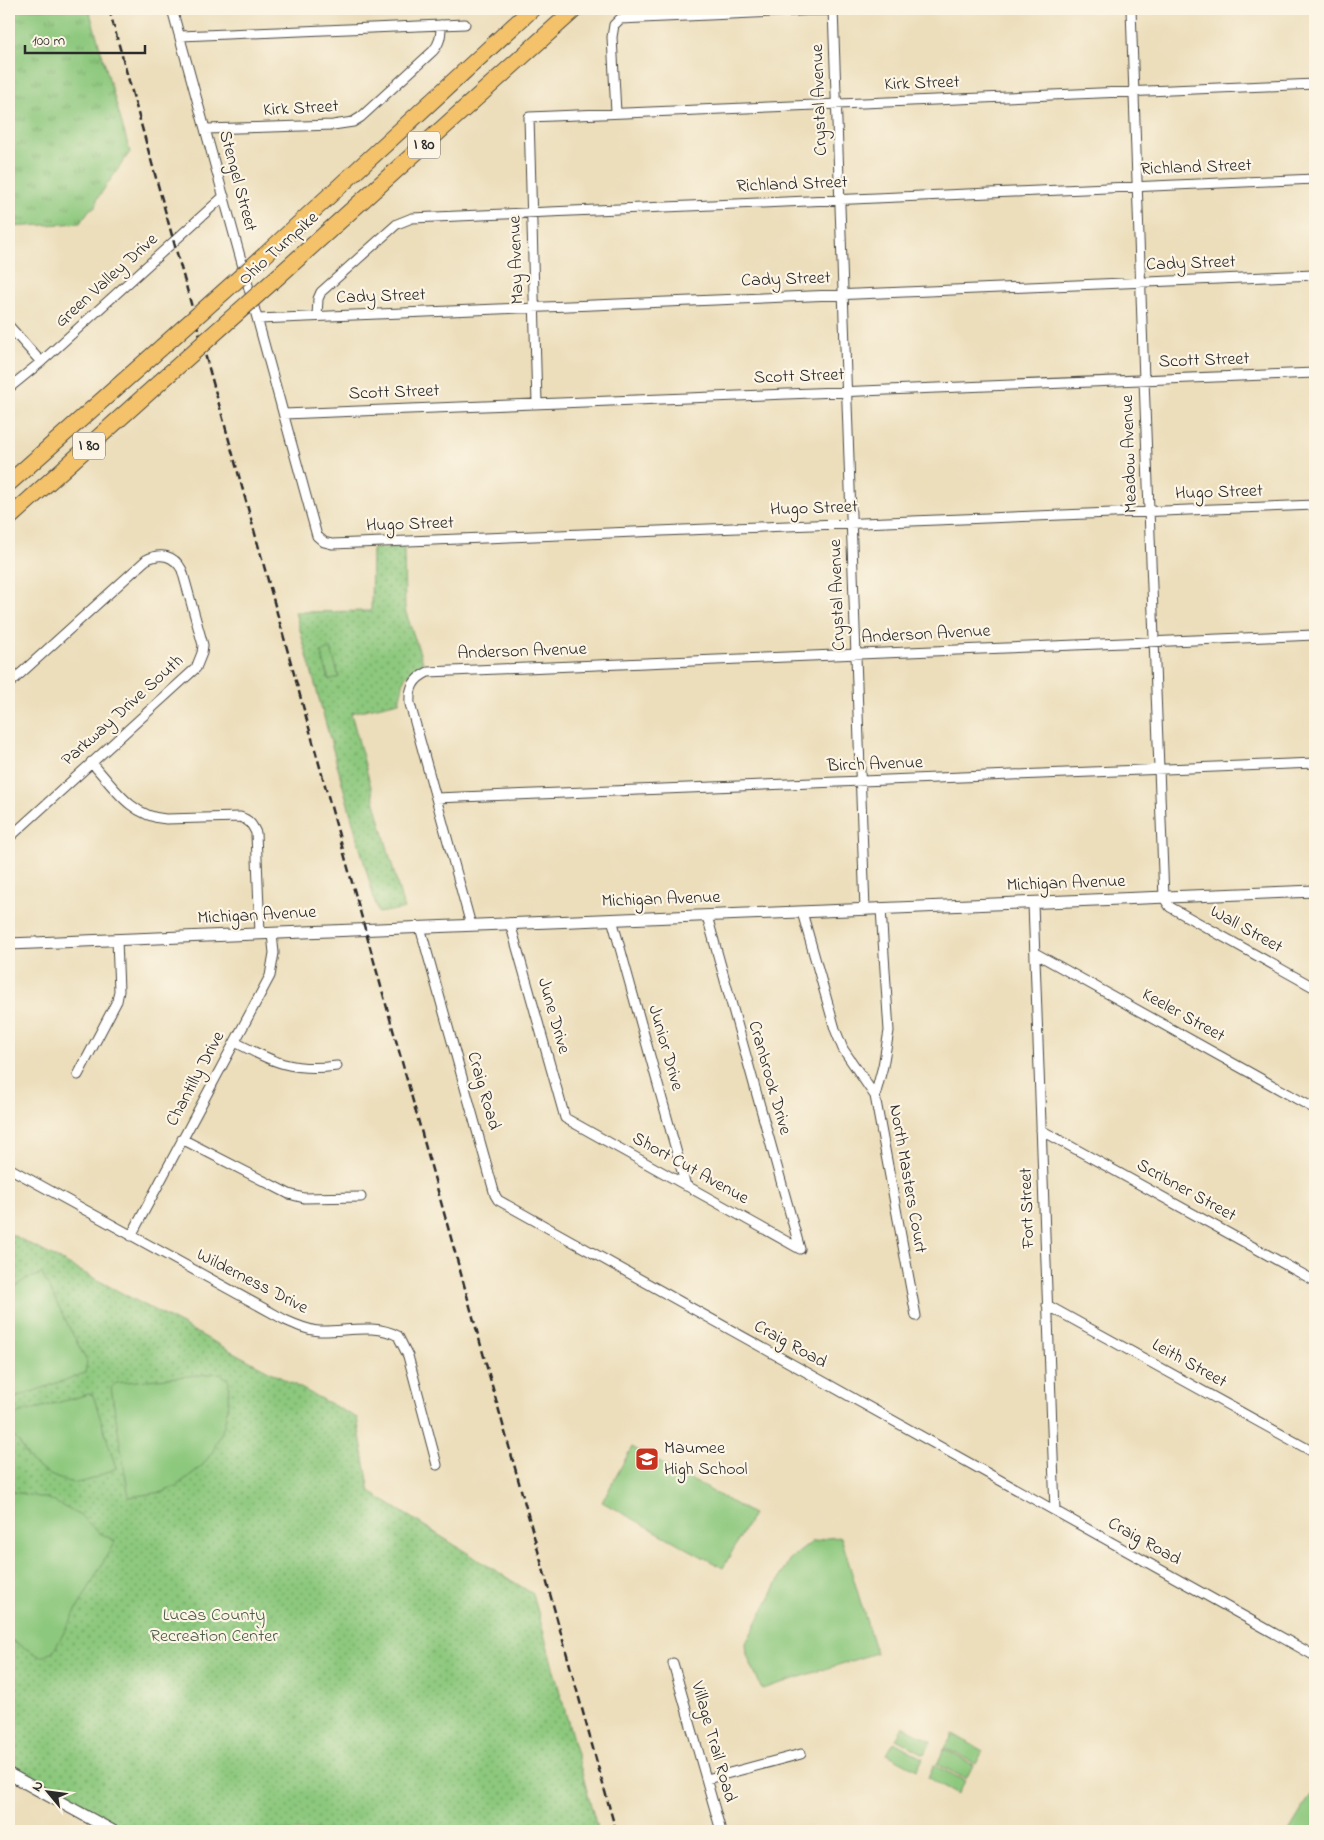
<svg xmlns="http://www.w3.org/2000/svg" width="1324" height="1840" font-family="'Indie Flower',sans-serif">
<defs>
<pattern id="grass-tufts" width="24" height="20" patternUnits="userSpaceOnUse" patternTransform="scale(1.25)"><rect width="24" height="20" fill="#8cc87d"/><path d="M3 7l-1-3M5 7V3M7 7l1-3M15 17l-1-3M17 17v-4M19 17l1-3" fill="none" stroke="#73a367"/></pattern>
<pattern id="park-dots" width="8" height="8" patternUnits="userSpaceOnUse" patternTransform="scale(1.25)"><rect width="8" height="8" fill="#8cc87d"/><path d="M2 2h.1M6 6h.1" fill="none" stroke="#73a367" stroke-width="1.8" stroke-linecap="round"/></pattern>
</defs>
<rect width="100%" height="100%" fill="#fcf5e5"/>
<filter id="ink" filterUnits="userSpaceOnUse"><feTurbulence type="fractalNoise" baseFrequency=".02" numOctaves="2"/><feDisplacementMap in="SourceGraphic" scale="10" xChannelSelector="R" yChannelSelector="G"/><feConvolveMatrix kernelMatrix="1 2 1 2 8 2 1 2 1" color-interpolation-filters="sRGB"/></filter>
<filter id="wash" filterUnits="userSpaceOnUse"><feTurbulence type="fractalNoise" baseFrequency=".0096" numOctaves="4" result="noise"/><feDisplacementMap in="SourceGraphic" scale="20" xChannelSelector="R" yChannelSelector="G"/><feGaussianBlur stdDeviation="1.12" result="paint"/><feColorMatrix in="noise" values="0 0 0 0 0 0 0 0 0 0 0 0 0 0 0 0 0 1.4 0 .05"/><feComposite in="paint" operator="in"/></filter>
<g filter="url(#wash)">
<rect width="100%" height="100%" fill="#ecdebb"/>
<path fill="url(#grass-tufts)" stroke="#5c7a54" d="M9,9H89L130,152L97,199L96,207L90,209L80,223L9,227Z"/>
<path fill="url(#park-dots)" stroke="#5c7a54" d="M404,547L405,610L423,662L405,677L399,702L351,713L404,909L378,913L295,612L371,611L372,549Z
M9,1233L357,1418L370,1492L533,1594L598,1831H127L9,1767Z"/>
<path fill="#8cc87d" stroke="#5c7a54" d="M331,649L339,677L329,680L321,652Z
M42,1274L87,1362L85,1373L9,1400V1292L26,1279Z
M220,1373L229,1381L228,1402L224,1426L213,1451L202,1466L175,1487L163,1492L129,1497L111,1388L116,1383Z
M89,1394L93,1395L116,1468C106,1473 94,1479 83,1482C68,1485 44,1474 33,1463C24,1453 21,1442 10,1433L13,1415Z
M632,1447L753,1514L723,1568L602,1502Z
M9,1491L49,1499L81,1516L98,1532L115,1541L53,1652L41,1657L9,1639Z
M841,1537L876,1653L762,1689L747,1655L746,1643L789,1560L812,1542L827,1538Z
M903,1726L932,1741L924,1754L896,1739Z
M953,1734L983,1751L976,1764L945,1748Z
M894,1742L923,1758L917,1770L887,1754Z
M944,1749L973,1765L966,1779L937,1764Z
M934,1765L965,1781L958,1794L928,1778Z
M1315,1792V1831H1289L1312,1793Z"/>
</g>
<g filter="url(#ink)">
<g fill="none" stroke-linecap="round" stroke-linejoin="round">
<g stroke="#484641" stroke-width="11">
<path id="minor" d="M172,9L317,536L324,542L332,544L1315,505
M833,9L865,910
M1131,9L1144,380L1164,898L1170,907L1315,988
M181,36L465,24
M616,113L612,37L614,25L620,19L841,9
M206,129L333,125L353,122L361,117L433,51C440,43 441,36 441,25
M317,316L318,299L321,292L397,224L412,218L1315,179
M258,319L1315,275
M9,326L41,362
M9,388L41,362L224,196
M537,403L529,117L1315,84
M284,414L1315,373
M9,684L146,560C160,552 174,555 182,570L203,645L202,653L196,668L9,838
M91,762C113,786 131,817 166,819L240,817C249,820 252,824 256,833L260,934
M436,798L1315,763
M1033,903L1055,1511
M802,912L835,1029L843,1049L875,1096L916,1316
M707,916L800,1249
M612,919L686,1186
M510,923L565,1118L800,1249
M471,925L410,704C409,688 413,679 428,672L1315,635
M420,927L495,1195L498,1200L1315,1656
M1035,953L1315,1109
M235,1042C273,1062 292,1072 337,1066
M78,1075L117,1001L119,991L117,940
M875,1096L883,1066L889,1031L881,909
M1041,1130L1315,1281
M182,1139L289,1194L304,1198L361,1197
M9,1168L285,1320C296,1325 307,1330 319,1331C345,1332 374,1323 398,1336L408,1356L437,1465
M131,1236L270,976L274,953L272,934
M1047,1305L1315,1453
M673,1663L721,1831
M707,1779L801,1754"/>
</g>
<g stroke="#484641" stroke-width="13">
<path id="tertiary" d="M9,944L1315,891
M9,1774L113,1831"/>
</g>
<g stroke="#484641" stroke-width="18">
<path id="motorway" d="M265,255L532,9
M273,281L575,9
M9,483L162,347
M9,518L169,374"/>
</g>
<use href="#minor" stroke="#fff" stroke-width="9"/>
<use href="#tertiary" stroke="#fff" stroke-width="11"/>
<use href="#motorway" stroke="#f3c26a" stroke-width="16"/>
<path stroke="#2b2b2b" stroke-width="2.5" stroke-dasharray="8 4" stroke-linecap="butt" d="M109,9L616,1831"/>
<g stroke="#484641" stroke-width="18" stroke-linecap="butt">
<path id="motorway-bridge" d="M162,347L265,255
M169,374L273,281"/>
</g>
<use href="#motorway-bridge" stroke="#f3c26a" stroke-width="16"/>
</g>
</g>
<defs>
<g id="school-square" transform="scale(1.25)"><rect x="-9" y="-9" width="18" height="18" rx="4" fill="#c8321e" stroke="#fcf5e5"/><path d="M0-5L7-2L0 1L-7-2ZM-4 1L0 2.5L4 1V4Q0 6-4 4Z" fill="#fff"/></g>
</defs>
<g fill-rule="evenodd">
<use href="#school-square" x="647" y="1459"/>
</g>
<g text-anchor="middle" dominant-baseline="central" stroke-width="4.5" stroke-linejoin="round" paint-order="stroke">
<g fill="#fcf5e5" stroke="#6a6863" stroke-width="1">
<rect x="408" y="131.5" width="32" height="27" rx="4"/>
<rect x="73" y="432.5" width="32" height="27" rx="4"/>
</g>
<g font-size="16" font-weight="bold" fill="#2b2b2b">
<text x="424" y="145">I 80</text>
<text x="89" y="446">I 80</text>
</g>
<g font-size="18" fill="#2b2b2b" stroke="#fcf5e5">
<text transform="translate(922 84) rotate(-2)">Kirk Street</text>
<text transform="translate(820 100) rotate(-92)">Crystal Avenue</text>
<text transform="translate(301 109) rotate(-3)">Kirk Street</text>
<text transform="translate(1196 168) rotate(-2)">Richland Street</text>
<text transform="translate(237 181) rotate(75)">Stengel Street</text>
<text transform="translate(792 185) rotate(-2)">Richland Street</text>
<text transform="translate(279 249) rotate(-42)">Ohio Turnpike</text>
<text transform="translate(517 260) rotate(-92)">May Avenue</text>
<text transform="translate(1191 264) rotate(-2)">Cady Street</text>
<text transform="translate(786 280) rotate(-2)">Cady Street</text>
<text transform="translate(107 281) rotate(-42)">Green Valley Drive</text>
<text transform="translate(381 297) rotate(-2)">Cady Street</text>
<text transform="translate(1204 361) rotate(-2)">Scott Street</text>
<text transform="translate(799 377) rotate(-2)">Scott Street</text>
<text transform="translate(394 393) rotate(-2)">Scott Street</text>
<text transform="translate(1130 454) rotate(-92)">Meadow Avenue</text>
<text transform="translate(1219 493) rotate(-2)">Hugo Street</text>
<text transform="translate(814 509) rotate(-2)">Hugo Street</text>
<text transform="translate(410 525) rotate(-2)">Hugo Street</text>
<text transform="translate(838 595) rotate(-92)">Crystal Avenue</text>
<text transform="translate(926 635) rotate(-3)">Anderson Avenue</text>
<text transform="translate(522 652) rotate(-2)">Anderson Avenue</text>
<text transform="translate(123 711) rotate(-42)">Parkway Drive South</text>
<text transform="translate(875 765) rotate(-2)">Birch Avenue</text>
<text transform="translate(1066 884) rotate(-2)">Michigan Avenue</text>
<text transform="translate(661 900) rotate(-2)">Michigan Avenue</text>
<text transform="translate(257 916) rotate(-3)">Michigan Avenue</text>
<text transform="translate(1246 930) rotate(29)">Wall Street</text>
<text transform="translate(553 1016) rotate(74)">June Drive</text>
<text transform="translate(1183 1016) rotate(29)">Keeler Street</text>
<text transform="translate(665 1048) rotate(74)">Junior Drive</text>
<text transform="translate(769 1078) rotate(74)">Cranbrook Drive</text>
<text transform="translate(196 1079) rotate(-62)">Chantilly Drive</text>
<text transform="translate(483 1091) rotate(74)">Craig Road</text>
<text transform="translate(690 1169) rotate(29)">Short Cut Avenue</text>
<text transform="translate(907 1179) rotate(80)">North Masters Court</text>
<text transform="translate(1186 1191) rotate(29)">Scribner Street</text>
<text transform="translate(1028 1208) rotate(-92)">Fort Street</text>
<text transform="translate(252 1282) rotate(27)">Wilderness Drive</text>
<text transform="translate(790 1345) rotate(29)">Craig Road</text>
<text transform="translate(1189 1364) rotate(29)">Leith Street</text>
<text transform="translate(1144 1542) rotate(29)">Craig Road</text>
<text transform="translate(713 1742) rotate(74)">Village Trail Road</text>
</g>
<g font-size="18" fill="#2b2b2b" stroke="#fcf5e5" text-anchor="start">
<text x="664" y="1449">Maumee<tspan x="664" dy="21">High School</tspan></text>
</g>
<g font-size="18" fill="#485a44" stroke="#fcf5e5">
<text x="214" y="1616">Lucas County<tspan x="214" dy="21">Recreation Center</tspan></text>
</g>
</g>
<rect width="1324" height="1840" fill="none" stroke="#fcf5e5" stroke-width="30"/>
<g transform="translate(48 1792) rotate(299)" stroke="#fcf5e5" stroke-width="4" paint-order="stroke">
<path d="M0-4L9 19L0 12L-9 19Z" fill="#2b2b2b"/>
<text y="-8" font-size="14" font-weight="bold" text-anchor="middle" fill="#2b2b2b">N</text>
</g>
<path d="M25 45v8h120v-8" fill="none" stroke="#2b2b2b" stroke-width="2.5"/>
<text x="32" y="45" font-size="15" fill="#2b2b2b" stroke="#fcf5e5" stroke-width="4" paint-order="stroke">100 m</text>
</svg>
